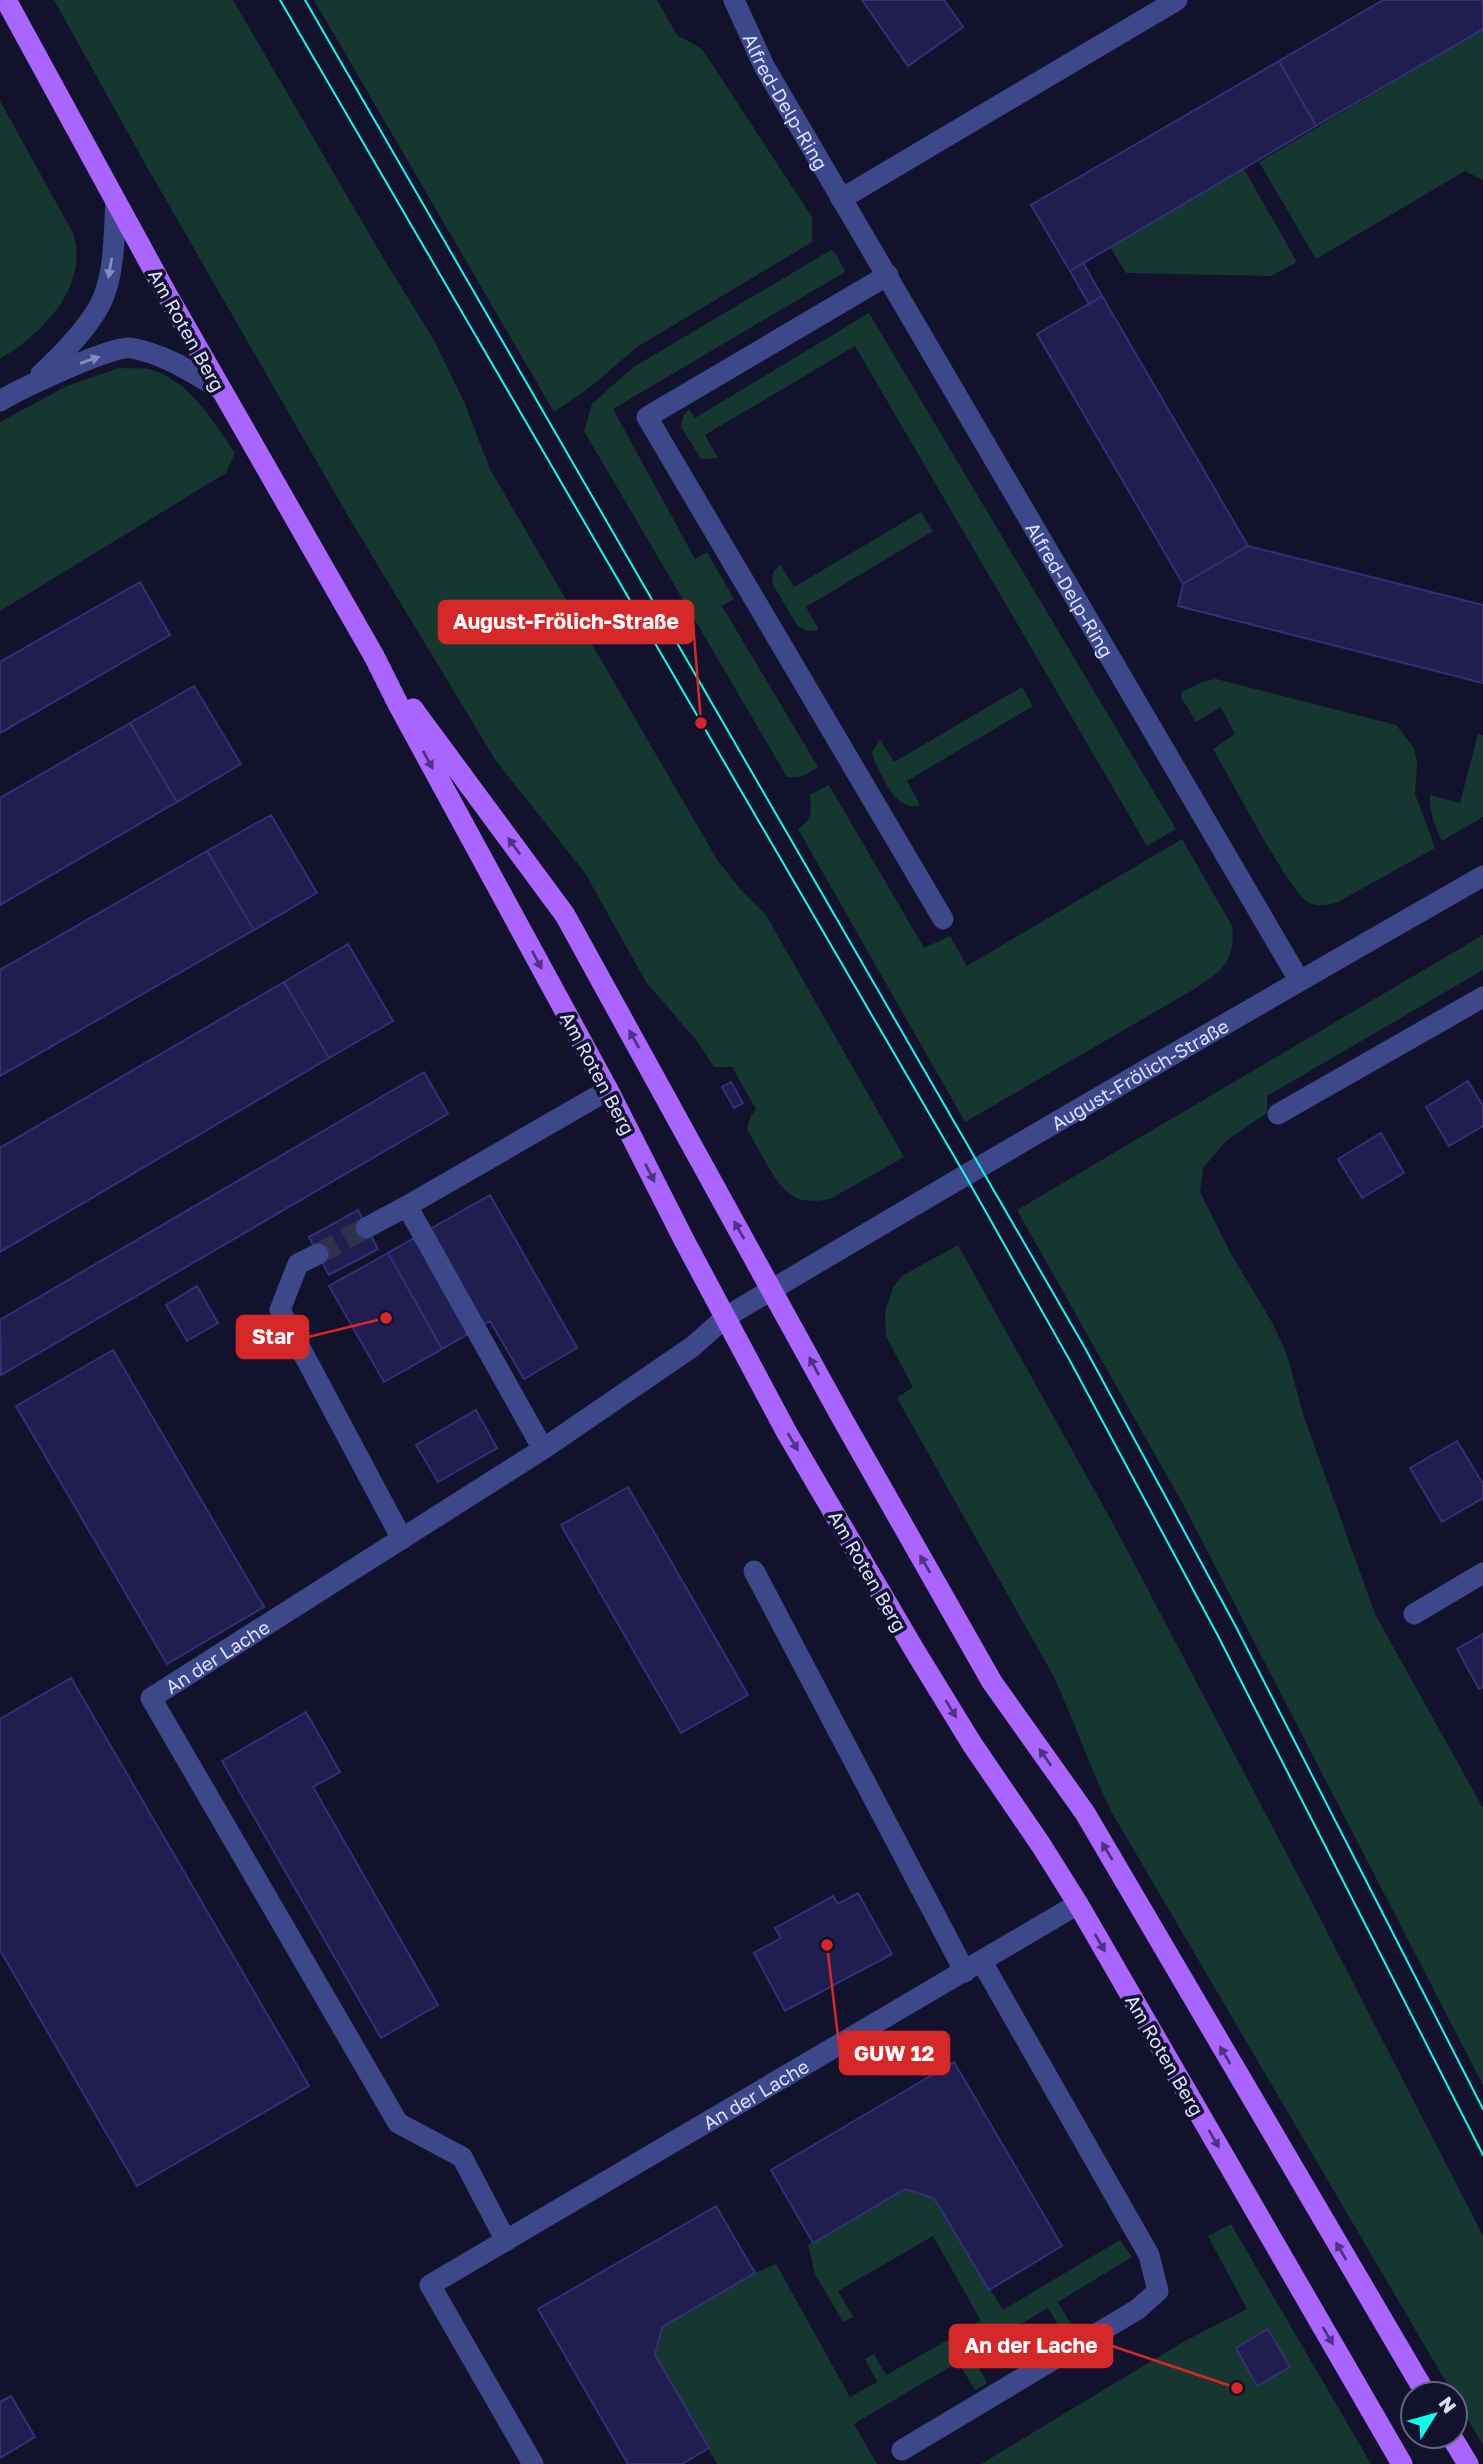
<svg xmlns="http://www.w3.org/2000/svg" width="1483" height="2464" font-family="'Golos Text',sans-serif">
<rect width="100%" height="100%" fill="#12122d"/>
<path fill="#15372f" d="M54,0H233L385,261L434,340L464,402L490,469L718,861L741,890L766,915L904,1157L830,1199C817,1201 802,1203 791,1195C774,1183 758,1147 747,1129L751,1116L756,1109L732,1067H714L697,1041L646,982L585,873L496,761L348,516L147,167Z
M314,0H657L677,35L702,49L812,217V242L637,347L589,388L554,412Z
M1483,29V180L1465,171L1316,259L1259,162Z
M0,101L73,233C90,286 42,334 0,359Z
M1244,169L1297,262L1271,276L1126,273L1110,247Z
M831,250L836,254L845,272L613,409L695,559L707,552L734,599L722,606L818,767C807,774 800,779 787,777L584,431L592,404L632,368Z
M869,313L1176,829L1147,846L855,346L705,435L718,458L701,459L681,427L683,417L689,409L695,418Z
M119,368C129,369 142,367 152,370C190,381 214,423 235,453L226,473L0,611V422L67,386Z
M921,512L933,531L806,607L819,630L808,631L798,627L772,583L773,573L780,564L794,587Z
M1216,679L1396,725L1414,748L1417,763L1415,794L1435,848L1336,903C1327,905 1318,907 1309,903C1289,892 1229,776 1213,749L1235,734L1221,707L1196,722L1181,697L1182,692L1205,681Z
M1022,687L1033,706L907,781L920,805C895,813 883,776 873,758L872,752L880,739L894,762Z
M1478,734L1483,735V817L1442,841C1435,826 1429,812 1430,795L1460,803Z
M829,785L924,948L950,936L967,966L1182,839L1232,926C1236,964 1220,972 1191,991L965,1122L798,829C813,820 811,811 810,795Z
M1483,935V970L1267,1096V1113L1227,1140L1203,1168L1200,1192L1231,1254L1273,1324L1287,1355L1303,1414L1375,1614L1483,1808V2085L1184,1506L1017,1210Z
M958,1245L1117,1531L1302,1883L1483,2236V2445L1111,1811C1090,1768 1074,1721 1054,1677L897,1398L913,1387L886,1336L885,1311L893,1287L902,1276Z
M905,2189L934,2198L1003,2310L1120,2240L1132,2257L1058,2302L1073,2328L1064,2334L1048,2308L971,2354L987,2383L975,2390L958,2362L854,2424L877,2464H717L655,2355L662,2327L755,2273L776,2264L850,2397L877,2382L865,2359L874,2354L886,2375L981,2321L933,2236L838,2291L853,2317L843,2322L815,2274L808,2245Z
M1231,2224L1371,2464H981L1183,2342L1247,2309L1208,2236Z"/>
<path fill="#1f1e4e" stroke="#323079" stroke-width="2" d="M862,0H944L963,27L908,66Z
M1383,0H1483V29L1316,126L1279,61Z
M1279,61L1316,126L1070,271L1031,205Z
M1083,263L1102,296L1089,304L1070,271Z
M1102,296L1248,546L1183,584L1037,334Z
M1248,546L1483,605V683L1178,606L1183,584Z
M140,582L170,635L0,733V662Z
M194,686L241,764L177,802L130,723Z
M130,723L177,802L0,905V798Z
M271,815L317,893L254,930L207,851Z
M207,851L254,930L0,1076V970Z
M348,944L393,1021L329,1058L284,982Z
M284,982L329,1058L0,1252V1148Z
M424,1072L448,1114L1,1375L0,1320Z
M1468,1081L1483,1106V1126L1449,1146L1426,1107Z
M731,1082L743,1103L734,1108L722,1087Z
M1381,1133L1404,1173L1362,1198L1338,1159Z
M490,1195L577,1348L524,1379L490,1321L442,1349L388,1253Z
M358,1210L378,1249L329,1275L309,1237Z
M388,1253L442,1349L384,1382L329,1286Z
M197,1286L218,1323L187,1341L166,1305Z
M113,1350L264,1607L167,1664L16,1406Z
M476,1410L497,1448L438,1482L416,1445Z
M1457,1441L1483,1484V1498L1442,1522L1410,1468Z
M628,1487L748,1695L681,1733L561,1525Z
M1483,1634V1687L1479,1689L1457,1649Z
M71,1678L309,2086L137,2186L0,1950V1719Z
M306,1712L340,1772L313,1787L438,2005L381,2038L222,1761Z
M858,1893L892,1954L785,2011L754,1953L781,1938L775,1928L833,1896L838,1904Z
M954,2062L1062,2246L989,2290L934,2198L905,2189L813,2243L771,2170Z
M716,2206L755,2273L662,2327L655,2355L709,2448L682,2464H628L538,2309Z
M1268,2329L1290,2367L1257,2386L1236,2348Z
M11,2396L35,2437L0,2458V2402Z"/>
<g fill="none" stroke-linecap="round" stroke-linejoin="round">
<path stroke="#30314c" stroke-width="21" stroke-dasharray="21 10" stroke-linecap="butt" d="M318,1254L366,1228"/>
<g stroke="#3d488b" stroke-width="21">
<path id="s1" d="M734,0L764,66L1299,980"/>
<path d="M841,199L1177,0"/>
<path d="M888,275L647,417L943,919"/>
<path d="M41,374C62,355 96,320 105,293C115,264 114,231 116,201"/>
<path d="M0,401C20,389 112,345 131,348C165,354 191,372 220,389"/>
<path d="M1278,1114L1483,997"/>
<path d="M366,1228L407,1206"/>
<path d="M318,1254L298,1264L280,1310L402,1539"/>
<path d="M543,1449L407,1206L608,1090"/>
<path d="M754,1571L965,1972"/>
<path d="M1414,1614L1483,1573"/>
<path id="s2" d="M506,2241L462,2157L398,2123L151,1698L543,1449L692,1347L726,1317C977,1167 1229,1021 1483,876"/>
<path d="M902,2450L1138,2309L1158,2291L1149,2255L982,1962"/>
<path id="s3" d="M533,2464L430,2285L1078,1904"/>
</g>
<path stroke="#aa65ff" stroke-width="21" d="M6,0L165,291L374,656L398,704L608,1090L684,1240L787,1433L915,1651L972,1744L1041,1845L1078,1904L1402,2464
M413,709L565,915L843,1420L992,1682L1085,1813L1426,2394
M1451,2436L1468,2464"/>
<path stroke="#0afeec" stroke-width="2" d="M280,0L965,1175L1069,1359L1217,1634L1483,2155
M305,0L1085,1348L1235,1625L1483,2109"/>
</g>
<defs><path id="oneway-solid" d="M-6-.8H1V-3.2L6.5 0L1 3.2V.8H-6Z" transform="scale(1.75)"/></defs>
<g fill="#858cbf">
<use href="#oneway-solid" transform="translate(110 268) rotate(100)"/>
<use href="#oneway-solid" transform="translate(90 360) rotate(-19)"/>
</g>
<g fill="#4f3381">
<use href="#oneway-solid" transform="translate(428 760) rotate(62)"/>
<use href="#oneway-solid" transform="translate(514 846) rotate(-126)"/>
<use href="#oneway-solid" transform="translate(537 960) rotate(62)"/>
<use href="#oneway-solid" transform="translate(634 1039) rotate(-119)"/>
<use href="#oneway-solid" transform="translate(650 1173) rotate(63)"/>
<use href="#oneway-solid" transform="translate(739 1230) rotate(-119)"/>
<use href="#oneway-solid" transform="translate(814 1366) rotate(-118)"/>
<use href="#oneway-solid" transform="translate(793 1442) rotate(60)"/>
<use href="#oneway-solid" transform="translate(925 1564) rotate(-120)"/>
<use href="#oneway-solid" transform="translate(951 1709) rotate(58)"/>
<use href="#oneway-solid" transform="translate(1045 1757) rotate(-125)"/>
<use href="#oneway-solid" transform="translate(1107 1851) rotate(-121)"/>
<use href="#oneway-solid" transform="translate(1100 1943) rotate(60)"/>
<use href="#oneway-solid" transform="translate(1225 2055) rotate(-121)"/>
<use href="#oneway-solid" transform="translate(1214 2139) rotate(60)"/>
<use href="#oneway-solid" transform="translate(1341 2251) rotate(-120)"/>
<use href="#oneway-solid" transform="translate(1328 2336) rotate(60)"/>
</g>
<g text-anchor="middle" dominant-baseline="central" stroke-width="7" stroke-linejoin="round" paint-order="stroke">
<g font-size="19" fill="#dddfff" stroke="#12122d">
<text stroke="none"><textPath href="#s1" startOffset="114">Alfred-Delp-Ring</textPath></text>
<text transform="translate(187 330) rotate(61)">Am Roten Berg</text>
<text stroke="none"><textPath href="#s1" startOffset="679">Alfred-Delp-Ring</textPath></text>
<text transform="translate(598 1073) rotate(62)">Am Roten Berg</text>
<text stroke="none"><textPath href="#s2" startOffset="1829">August-Frölich-Straße</textPath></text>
<text transform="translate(868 1571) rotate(60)">Am Roten Berg</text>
<text stroke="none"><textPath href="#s2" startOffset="737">An der Lache</textPath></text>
<text transform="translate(1165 2055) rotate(60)">Am Roten Berg</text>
<text stroke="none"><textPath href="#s3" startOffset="584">An der Lache</textPath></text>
</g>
</g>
<path fill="none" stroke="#d62828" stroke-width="2.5" d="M701 723L693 622M386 1318L308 1337M827 1945L840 2053M1237 2388L1112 2346"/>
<g fill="#d62828" stroke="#12122d" stroke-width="2.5">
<circle cx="701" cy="723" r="7"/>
<circle cx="386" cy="1318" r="7"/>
<circle cx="827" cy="1945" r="7"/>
<circle cx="1237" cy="2388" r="7"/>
</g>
<g fill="#d62828" stroke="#d62828" stroke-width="2.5">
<rect x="439" y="601" width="254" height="42" rx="7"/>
<rect x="237" y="1316" width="71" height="42" rx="7"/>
<rect x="840" y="2032" width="109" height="42" rx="7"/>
<rect x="950" y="2325" width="162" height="42" rx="7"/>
</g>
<g font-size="21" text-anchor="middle" font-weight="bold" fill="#fff">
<text x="566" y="629">August-Frölich-Straße</text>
<text x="273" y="1344">Star</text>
<text x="894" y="2061">GUW 12</text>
<text x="1031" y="2353">An der Lache</text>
</g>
<g transform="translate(1434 2415) rotate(53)"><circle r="33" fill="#12122d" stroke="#636481" stroke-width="2"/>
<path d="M0-5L12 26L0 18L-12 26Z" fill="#0afeec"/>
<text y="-10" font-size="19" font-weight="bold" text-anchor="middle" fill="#dddfff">N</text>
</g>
</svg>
